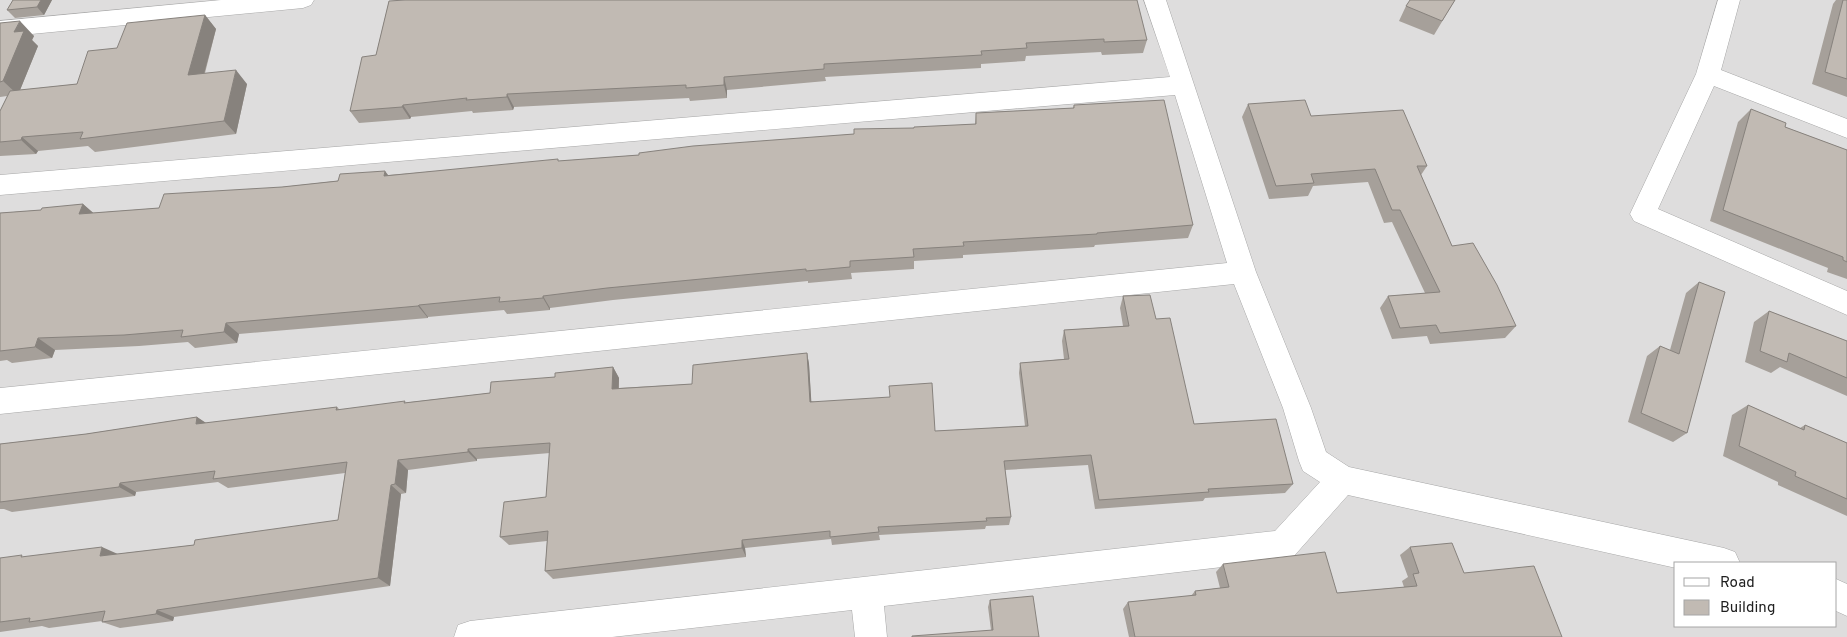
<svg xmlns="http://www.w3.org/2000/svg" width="1847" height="637" font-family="Overpass,sans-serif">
<rect width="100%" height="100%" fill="#f0eee7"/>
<path fill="#dedddd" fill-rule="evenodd" d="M0,0H1847V637H0ZM1676,563H1836V626H1676Z"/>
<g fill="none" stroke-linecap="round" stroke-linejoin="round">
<g stroke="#a7a7a7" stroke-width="1">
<path id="street" d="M221,0H314L311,5L303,8L0,37V21Z
M1144,0H1166L1256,272L1311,408L1326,452L1349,467L1724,548L1735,552L1740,563H1676V568L1348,495L1294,556L1283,560L884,606L887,637H855L852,610L612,637H454L458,625L470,621L1275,531L1320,482L1303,471L1299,461L1283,408L1234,284L0,414V388L1227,263L1175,95L0,195V175L1170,77Z
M1718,0H1740L1721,70L1847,119V138L1714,86L1658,209L1847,291V315L1634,221L1630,214L1696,74Z
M1836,579L1847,584V616L1836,611Z"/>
</g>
<use href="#street" fill="#fff" fill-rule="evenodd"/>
</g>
<path fill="#a6a09a" d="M13,0H52L44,15L15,18L7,10Z
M1455,0L1434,35L1399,21L1406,6Z
M1836,0H1847V97L1812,84L1833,4Z
M389,1L1147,40L1143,53L1102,55L1101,52L1026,56L1025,61L981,64V68L825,77L826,81L727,90V98L690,101L689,98L514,107L513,110L473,113L472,111L411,117L410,119L359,123L350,111L376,55Z
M205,15L216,29L205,73L247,84L236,134L95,152L88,146L38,151L36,154L0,156V111L7,96L0,97V23L34,36L32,40L38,46L20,90L77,84L117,48Z
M1248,104L1311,116L1427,166L1421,175L1452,246L1516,326L1505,338L1430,344L1427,336L1392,339L1380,308L1388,296L1425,293L1392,222L1384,223L1368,182L1313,186L1308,196L1269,199L1242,117Z
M1074,105L1193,225L1188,238L1095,245L1094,247L963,255V258L914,261V269L851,273L852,279L808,283V281L613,300L550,308V310L507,314L504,310L428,317V318L239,334L237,343L195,348L188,342L139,346L55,350L52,358L12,363L7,360L0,361V213L41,210L83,204L93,213L159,208L282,187L389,175L559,161L639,155L914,128L975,124L976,113L1073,108Z
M1751,109L1785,127L1847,150V279L1827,272L1828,268L1710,221L1738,122Z
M1699,282L1687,433L1673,442L1628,422L1647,356L1660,346L1670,350L1686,293Z
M1123,296L1156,319L1194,424L1293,484L1285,493L1205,498L1203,501L1095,509L1088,465L1005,470L1011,517L1009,525L986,526L985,529L879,535L880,540L832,545L831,539L745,548L746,557L553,579L545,571L547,541L509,545L500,537L546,497L550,453L477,459V461L408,470L406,493L401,494L390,586L174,617L173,621L120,628L102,622V621L49,628L42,626L0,632V558L117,554L194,545L338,520L345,473L228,488L218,482L136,492L135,496L12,512L4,509H0V444L86,434L197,417L206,423L337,407L340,410L490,393L555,377L613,367L619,378V388L692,384L807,353L809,364L811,401L935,431L1025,426L1019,373L1020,363L1064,359L1062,341L1064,330L1123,326L1120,308Z
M1769,311L1847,341V396L1780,367L1771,373L1745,362L1754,322Z
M1748,405L1800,428L1805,425L1847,443V516L1778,485V482L1723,456L1732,415Z
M1410,547L1464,573L1562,637H1129L1123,609L1128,602L1191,596L1195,591L1220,588L1216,572L1223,564L1337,593L1404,587L1402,581L1408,577L1400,555Z
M990,600L1039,637L991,630L988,607Z"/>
<path fill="#87827d" d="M41,0H52L44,15L37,7Z
M205,15L216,29L200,89L188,75Z
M20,21L34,36L32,40L38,46L18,95L3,81L14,32Z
M236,70L247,84L236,134L224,121Z
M724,77L727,90V98L724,85Z
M507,94L514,107L513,110L507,97Z
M403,105L411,117L410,119L402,107Z
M22,137L38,151L36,154L21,140Z
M385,171L395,184L384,176Z
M83,204L98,217L79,214Z
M543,296L550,308V310L543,298Z
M419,305L428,317V318L418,306Z
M226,323L239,334L237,343L224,332Z
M38,338L55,350L52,358L35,347Z
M807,353L809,364L812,412L810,402Z
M613,367L619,378L618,399L612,389Z
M197,417L212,427L196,424Z
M468,449L477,459V461L468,452Z
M398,460L408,470L406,493L395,484Z
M120,483L136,492L135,496L119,487Z
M391,485L401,494L390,586L378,578Z
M742,540L745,548L746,557L742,548Z
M102,547L120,555L100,556Z
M157,610L174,617L173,621L156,614Z"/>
<path fill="#c1bab3" stroke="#87827d" d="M13,0H41L37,7L7,10Z
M405,0H1137L1147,40L1104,42V39L1026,43L1027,48L981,51L982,55L824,64V69L724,77V85L686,88V85L507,94V97L466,100L467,98L403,105L402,107L350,111L362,57L376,55L389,1Z
M1410,0H1455L1442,21L1406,6Z
M1843,0H1847V79L1825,72Z
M205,15L188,75L236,70L224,121L80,139L83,132L22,137L21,140L0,142V111L10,91L77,84L88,51L117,48L127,23Z
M20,21L14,32L24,31L3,81L0,82V23Z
M1164,100L1193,225L1097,233V234L963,242L964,246L913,249L914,257L850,261V267L806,271V269L607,288L543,296V298L499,302L500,297L419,305L418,306L226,323L224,332L181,337L183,330L124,335L38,338L35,347L0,351V213L41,210L42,208L83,204L79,214L159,208L164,194L282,187L338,181L340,174L385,171L384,176L558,159V161L639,155V153L693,146L854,134V129L914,128V127L976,124V113L1074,108V105Z
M1305,100L1311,116L1403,110L1427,166H1417L1452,246L1473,243L1497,285L1516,326L1440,333L1436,325L1400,328L1388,296L1440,292L1400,210H1392L1375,169L1311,174L1314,183L1276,186L1248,104Z
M1751,109L1786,123L1785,127L1847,150V262L1843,260V257L1723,210Z
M1699,282L1725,292L1687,433L1641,413L1660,346L1679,354Z
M1150,295L1156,319L1170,318L1194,424L1276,419L1293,484L1208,489L1209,492L1099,500L1091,455L1004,461L1011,517L986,518L987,521L878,527L879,532L830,537V531L742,540V548L545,571L548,531L500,537L504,502L546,497L550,443L468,449V452L398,460L395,484L391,485L378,578L157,610L156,614L102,622L105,611L29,622L30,618L0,622V558L22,555L21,557L102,547L100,556L194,545L195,540L338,520L347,462L213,479L215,471L120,483L119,487L0,502V444L86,434L197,417L196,424L337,407L336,410L405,401L404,403L490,393L491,382L555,377V373L613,367L612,389L692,384L693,365L807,353L810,402L890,397L889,386L932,383L935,431L1028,426L1020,363L1069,359L1064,330L1129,326L1123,296Z
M1769,311L1847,341V378L1789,353L1787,362L1760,351Z
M1748,405L1804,430L1805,425L1847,443V499L1795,476L1796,472L1739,446Z
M1452,543L1464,573L1534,566L1562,637H1135L1128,602L1196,595L1195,591L1229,587L1223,564L1325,552L1337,593L1417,586L1413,574L1419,573L1410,547Z
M1033,596L1039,637H912V636L993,630L990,600Z"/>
<rect x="1674" y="562" width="162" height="65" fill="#ffffff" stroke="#a6a6a6"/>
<rect x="1684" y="578" width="25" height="8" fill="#ffffff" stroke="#a6a6a6"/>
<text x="1720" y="587" font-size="15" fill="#202020">Road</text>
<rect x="1684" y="600" width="25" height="15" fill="#c1bab3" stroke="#a6a6a6"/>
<text x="1720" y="612" font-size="15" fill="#202020">Building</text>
</svg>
